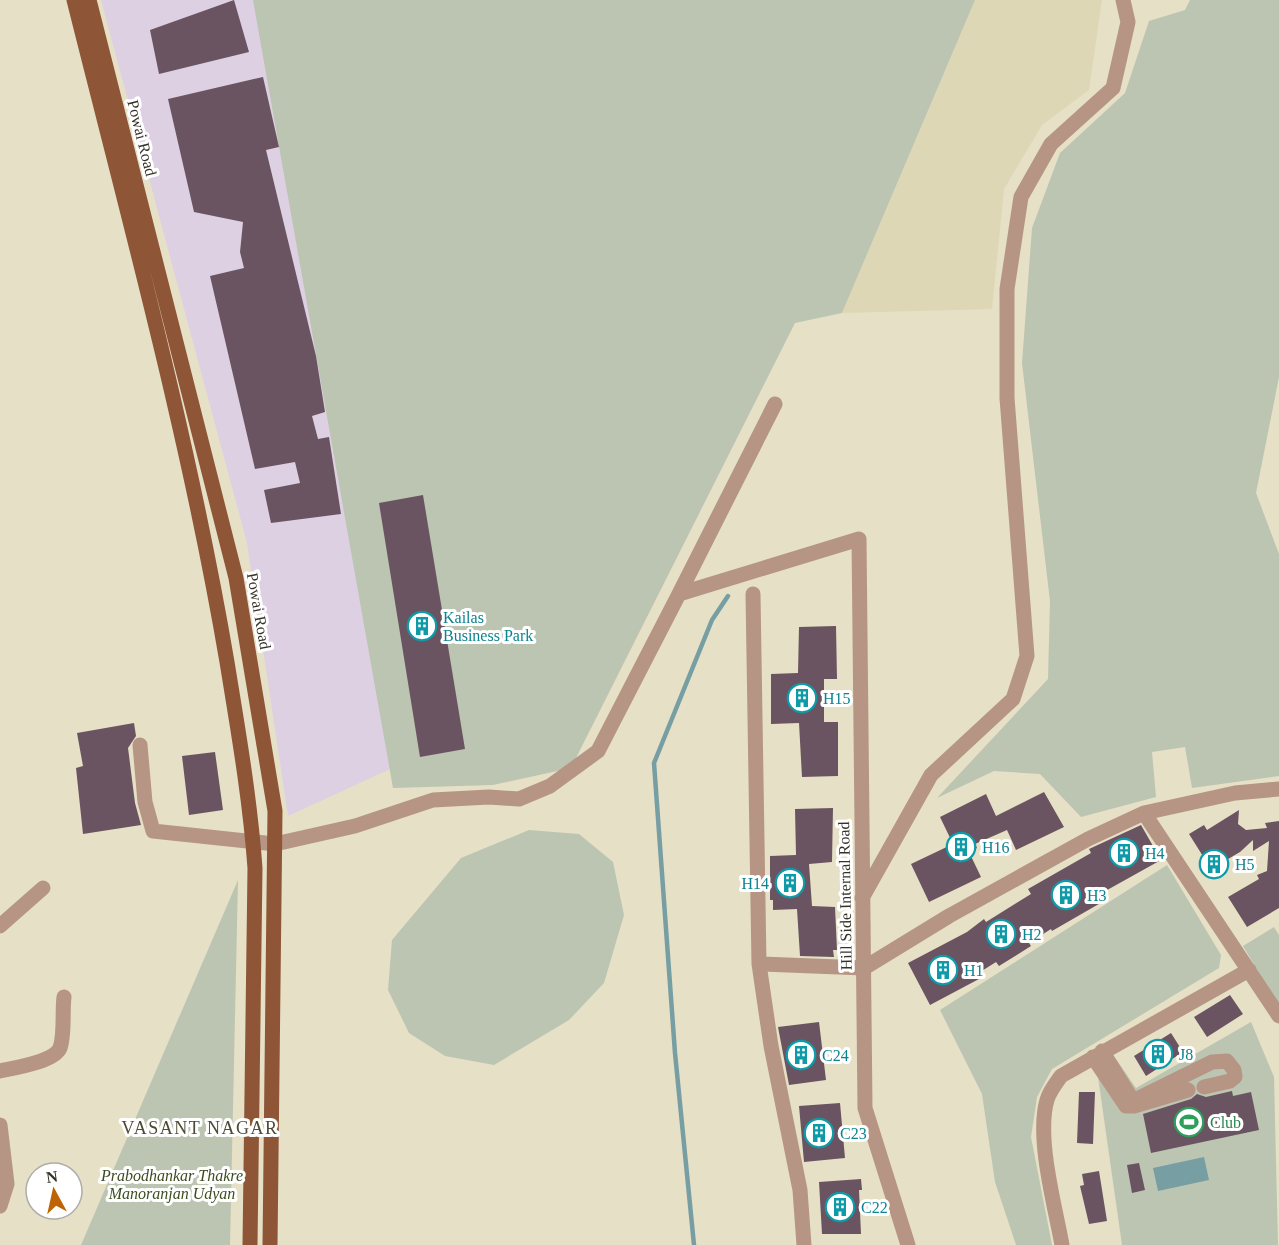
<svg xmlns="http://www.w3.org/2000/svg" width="1279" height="1245" font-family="Georgia,serif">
<rect width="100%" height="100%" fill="#e6e0c6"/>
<path fill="#ddd0e3" d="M101,0H254L401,764L288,816L247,543Z"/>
<path fill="#ded7b5" d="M975,0H1102L1089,90L1042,125L1004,189L992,309L842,313Z"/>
<path fill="#bcc5b1" d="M253,0H975L842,313L795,323L571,768L493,785L393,788Z
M1190,0H1279V377L1256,493L1279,554V776L1192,788L1185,747L1152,752L1156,797L1081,817L1040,774L994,771L937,798L1048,679L1050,601L1022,363L1032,228L1060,153L1125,93L1149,21L1185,10Z
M529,830L579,834L613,862L624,915L604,983L569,1020L494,1065L445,1056L409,1033L388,990L392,940L461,858Z
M1167,865L1221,955L1219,968L1052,1069L1037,1097L1031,1137L1052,1245H1016L995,1182L982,1094L940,1010Z
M238,880L230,1245H81Z
M1274,927L1279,935V1007L1243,946Z
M1251,1022L1274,1077L1278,1245H1122L1097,1070L1116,1059L1136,1088Z"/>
<path fill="#779ea3" d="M1204,1157L1209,1180L1158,1191L1153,1168Z"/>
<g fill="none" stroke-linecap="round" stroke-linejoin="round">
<path stroke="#779ea3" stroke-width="4.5" d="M694,1245L675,1053L654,763L712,620L728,596"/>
</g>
<path fill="#6a5461" d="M234,0L249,52L159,74L150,30Z
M263,77L279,147L266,150L316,356L325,412L312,416L318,439L329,437L341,514L271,523L264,490L300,483L295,462L255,469L210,276L244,268L240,252L243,222L194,212L168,99Z
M423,495L465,749L420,757L379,503Z
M836,626L837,679H824V722H838V776L802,777L799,723L771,724V674L798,673L799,627Z
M134,723L136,736L128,748L135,803L141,825L83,834L76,768L83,766L77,733Z
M215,752L223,810L189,815L182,756Z
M1044,792L1064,827L1016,850L1007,830L975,844L977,848L969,852L981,877L929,902L911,864L953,844L940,817L986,794L996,816Z
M833,808L832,862L809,864L812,906L835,907L837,950H833L834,957L800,956L797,909L773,910V900H770V856L796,855L795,809Z
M1239,810L1238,824L1246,830L1267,828L1265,823L1279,821V908L1247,927L1228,897L1259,879L1257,875L1267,871L1269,841L1253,851V840L1240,852L1211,869L1189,834L1204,825L1207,830Z
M1141,825L1161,860L1100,894L1104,901L1052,931L1051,929L1029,943L1031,946L999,966L996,962L977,974L979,979L930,1005L908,963L967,932L984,919L986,922L1031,894L1028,889L1091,853L1089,849Z
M1230,995L1243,1014L1207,1037L1194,1017Z
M819,1022L826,1080L789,1085L778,1027Z
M1171,1033L1183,1052L1146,1076L1134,1056Z
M1232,1091L1233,1096L1251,1092L1259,1130L1151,1153L1143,1114L1191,1099L1197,1094L1206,1097Z
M1079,1092H1095L1093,1144L1077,1143Z
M840,1103L845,1158L804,1162L799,1106Z
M1139,1163L1145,1190L1132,1193L1127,1165Z
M1099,1171L1107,1221L1089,1224L1080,1186L1084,1185L1082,1174Z
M861,1179L862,1190H859L861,1234H822L819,1182Z"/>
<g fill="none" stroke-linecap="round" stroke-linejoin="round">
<path stroke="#b69584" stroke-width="15" d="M679,594L775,404
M753,594L759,964L771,1046L800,1190L804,1245
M140,745L145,802L153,831L275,844L355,826L433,800L489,797L519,799L550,786L598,751L679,594L859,539L865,1108L908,1245
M1144,813L1279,1016
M862,898L931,775L1013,699L1027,656L1007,398V289L1021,197L1051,144L1113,88L1128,22L1123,0
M0,926L43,888
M759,964L864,968L949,916L1088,839L1144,813L1235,793L1279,789
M1102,1051L1130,1096L1135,1100L1212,1062L1227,1061L1234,1070L1235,1077L1230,1081L1204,1087
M1093,1057L1126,1106H1134L1188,1090
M0,1071C14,1068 54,1062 60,1048C65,1034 62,1012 64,997
M0,1125L7,1184L0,1206
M1062,1245C1055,1206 1036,1138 1047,1100C1049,1092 1056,1083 1061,1076L1249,970"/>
<path stroke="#8e5537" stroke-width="15" d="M74,0C129,220 189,438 227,662C238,730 250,798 255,868L250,1245
M89,0L236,578L275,811L270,1245"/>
</g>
<defs>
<g id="building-ring" transform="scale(1.5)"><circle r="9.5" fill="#fff" stroke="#0f9aa8" stroke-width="1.5"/><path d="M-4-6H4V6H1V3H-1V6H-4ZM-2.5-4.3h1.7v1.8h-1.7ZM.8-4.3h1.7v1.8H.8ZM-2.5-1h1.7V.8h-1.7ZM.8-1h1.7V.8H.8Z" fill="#0f9aa8"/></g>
<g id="stadium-ring" transform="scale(1.5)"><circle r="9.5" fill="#fff" stroke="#2e9e5b" stroke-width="1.5"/><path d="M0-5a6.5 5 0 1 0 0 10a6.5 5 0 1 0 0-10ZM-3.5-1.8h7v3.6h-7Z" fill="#2e9e5b"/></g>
</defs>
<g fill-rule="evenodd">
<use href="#building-ring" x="422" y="626"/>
<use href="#building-ring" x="802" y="698"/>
<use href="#building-ring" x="961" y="847"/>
<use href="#building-ring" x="1124" y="853"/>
<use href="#building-ring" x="1214" y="864"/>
<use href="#building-ring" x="790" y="883"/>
<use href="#building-ring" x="1066" y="895"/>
<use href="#building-ring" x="1001" y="934"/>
<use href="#building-ring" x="943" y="970"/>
<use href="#building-ring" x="1158" y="1054"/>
<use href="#building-ring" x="801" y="1055"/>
<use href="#stadium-ring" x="1189" y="1122"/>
<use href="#building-ring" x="819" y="1133"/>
<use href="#building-ring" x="840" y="1207"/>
</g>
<g text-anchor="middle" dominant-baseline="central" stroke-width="6" stroke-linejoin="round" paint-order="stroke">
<g font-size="16" fill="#353328" stroke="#fff">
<text transform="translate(142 138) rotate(76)">Powai Road</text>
<text transform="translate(259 611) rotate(80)">Powai Road</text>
<text transform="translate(845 896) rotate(-91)">Hill Side Internal Road</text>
</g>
<g font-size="16" fill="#0d838f" stroke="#fff" text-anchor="start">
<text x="443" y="617">Kailas<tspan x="443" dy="18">Business Park</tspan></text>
<text x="823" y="698">H15</text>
<text x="982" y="847">H16</text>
<text x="1145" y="853">H4</text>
<text x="1235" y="864">H5</text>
<text x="769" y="883" text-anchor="end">H14</text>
<text x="1087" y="895">H3</text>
<text x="1022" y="934">H2</text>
<text x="964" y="970">H1</text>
<text x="1179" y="1054">J8</text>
<text x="822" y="1055">C24</text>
<text x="840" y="1133">C23</text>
<text x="861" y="1207">C22</text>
</g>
<g font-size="16" fill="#27864d" stroke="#fff" text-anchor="start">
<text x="1210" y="1122">Club</text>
</g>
<g font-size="16" font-style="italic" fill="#3b4d1f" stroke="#fff">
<text x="172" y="1175">Prabodhankar Thakre<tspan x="172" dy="18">Manoranjan Udyan</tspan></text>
</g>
<g font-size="18" letter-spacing="1.5" fill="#4e4a33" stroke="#fff">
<text x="200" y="1128">VASANT NAGAR</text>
</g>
</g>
<g transform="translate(54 1191) rotate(352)"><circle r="28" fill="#ffffff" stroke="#aeada9" stroke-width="1.5"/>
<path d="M0-4.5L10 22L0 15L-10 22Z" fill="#be6406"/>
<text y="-9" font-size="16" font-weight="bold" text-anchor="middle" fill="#353328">N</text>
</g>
</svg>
